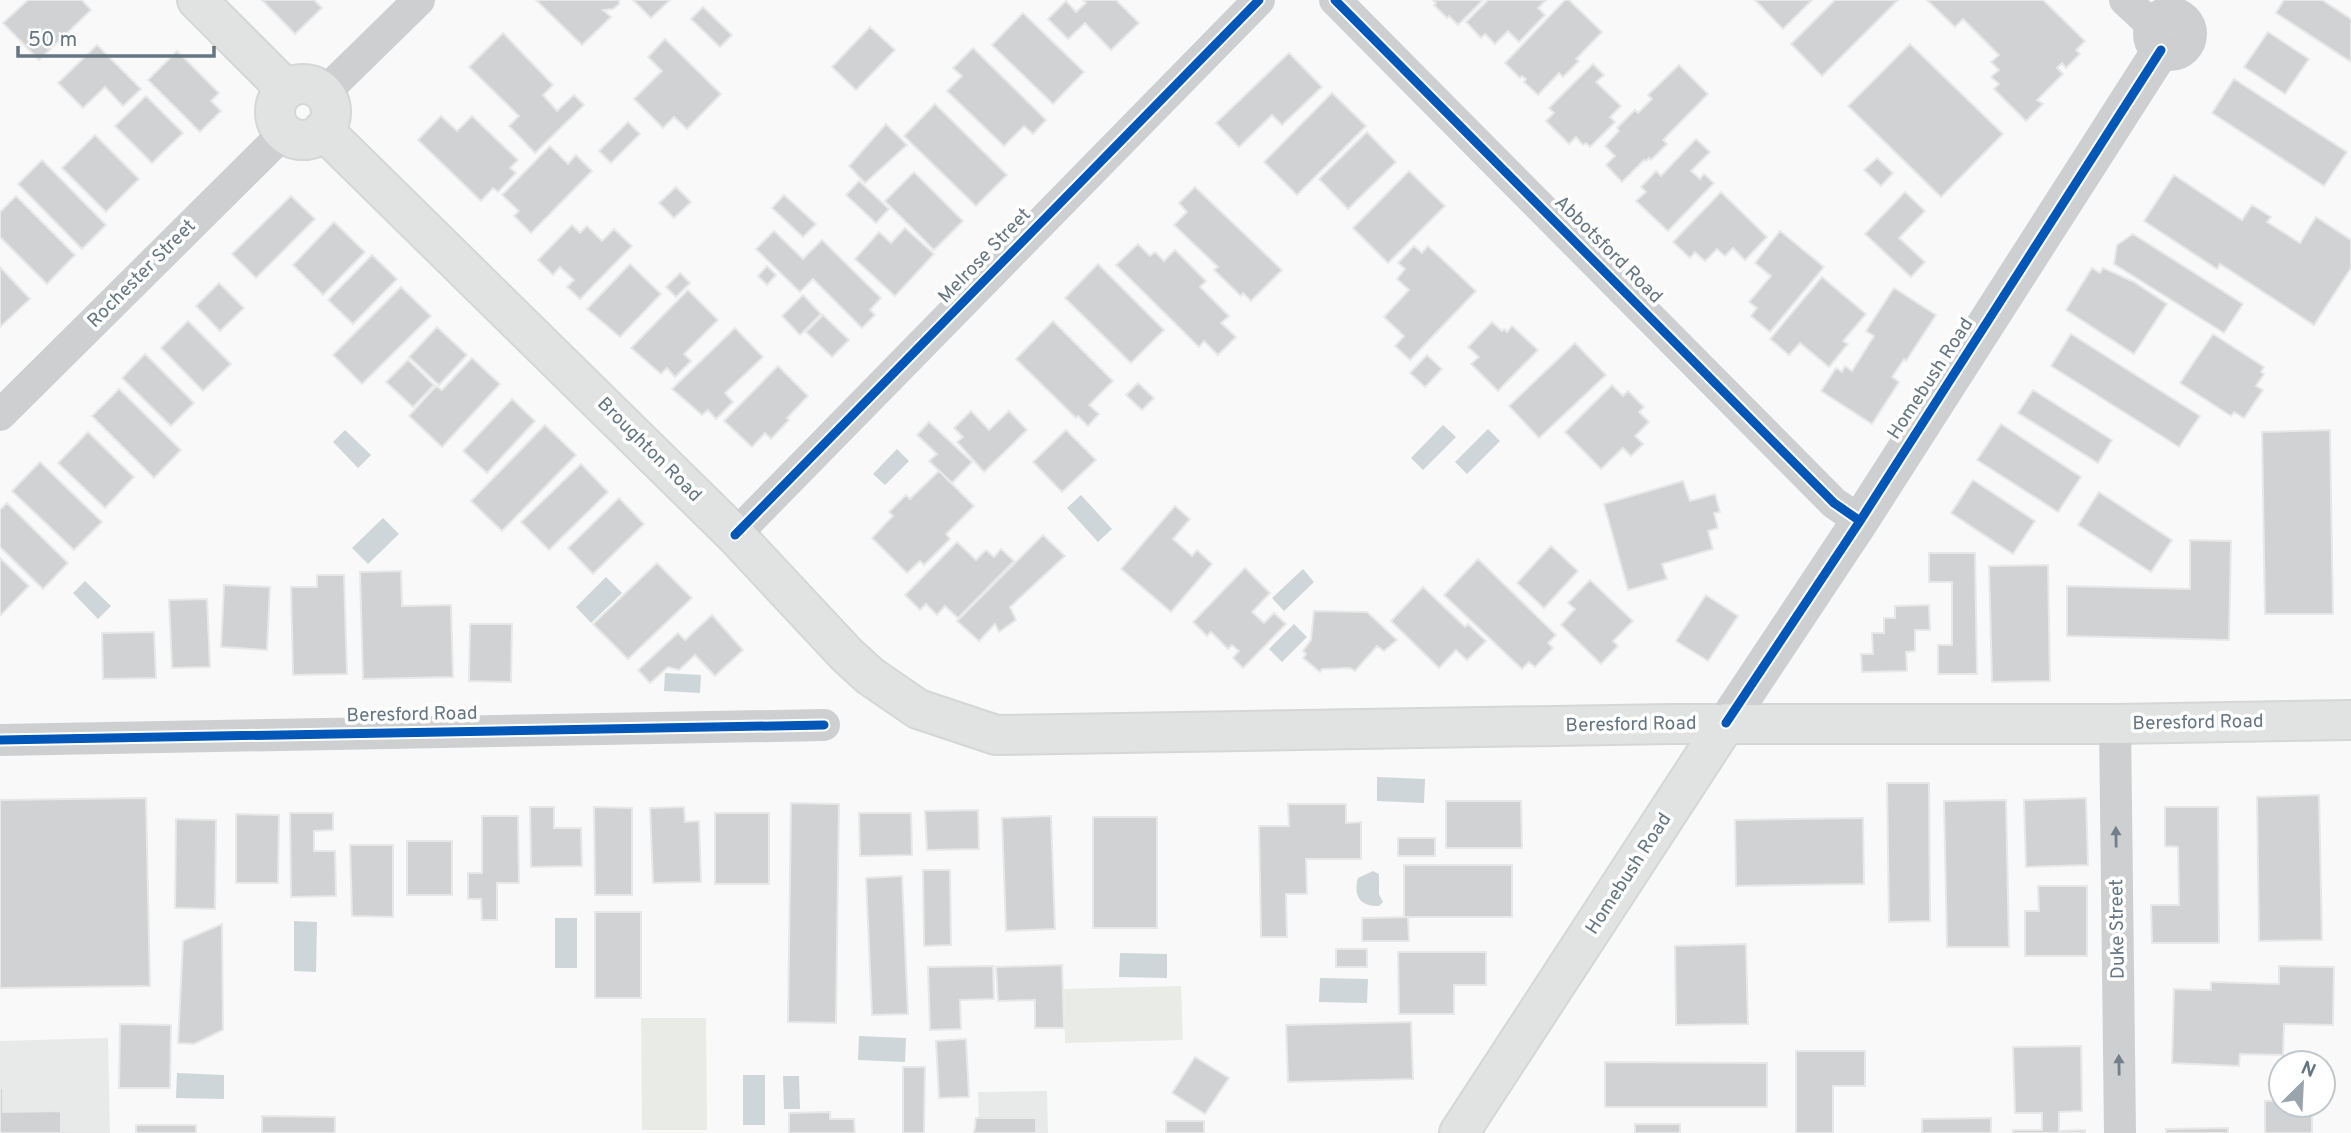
<svg xmlns="http://www.w3.org/2000/svg" width="2351" height="1133" font-family="Overpass,sans-serif">
<rect width="100%" height="100%" fill="#f9f9f9"/>
<path fill="#e8e9e9" d="M108,1038L110,1133H0V1041Z
M1047,1091L1048,1133H979L978,1092Z"/>
<path fill="#e8ebe6" d="M1181,986L1183,1040L1065,1043L1064,989Z
M641,1018H706L707,1130H642Z"/>
<path fill="#ced6d9" d="M1443,425L1456,437L1423,470L1411,458Z
M1488,429L1500,441L1467,474L1455,462Z
M345,430L371,455L358,468L333,442Z
M897,449L909,461L885,485L873,474Z
M1081,495L1112,529L1098,542L1067,508Z
M383,518L399,534L368,564L352,548Z
M1303,569L1314,582L1284,611L1272,598Z
M606,577L622,593L591,623L576,607Z
M85,581L111,606L98,619L73,593Z
M1294,624L1307,637L1282,662L1269,649Z
M665,673L701,675L700,693L664,691Z
M1377,777L1425,779L1424,803L1377,801Z
M1373,871L1379,874V894L1383,902L1379,906C1360,907 1353,896 1358,878Z
M555,918H577V968H555Z
M294,921L317,922L316,972L294,971Z
M1120,953L1167,954V978L1119,977Z
M1320,978L1368,979L1367,1003L1319,1002Z
M859,1036L906,1038L905,1062L858,1060Z
M177,1073L224,1075V1099L176,1098Z
M743,1075H765V1125H743Z
M783,1076H799L800,1109H784Z"/>
<path fill="#d0d2d3" stroke="#e8e8e8" stroke-width="2" d="M28,0H82L91,10L39,60L3,23Z
M262,0H314L322,8L295,34Z
M536,0H619V4L613,9L603,10L611,17L582,45Z
M633,0H670L651,18Z
M1083,0H1116L1139,23L1111,50L1085,23L1068,39L1048,19L1066,1L1076,12L1086,3Z
M1433,0H1483L1458,25L1449,16L1447,18L1434,5L1436,3Z
M1488,0H1546L1538,8L1545,15L1519,42L1508,31L1495,44L1485,34L1481,38L1466,22Z
M1565,0H1569L1602,32L1576,59L1579,61L1563,77L1559,73L1538,95L1524,82L1526,79L1522,76L1520,78L1505,63Z
M1755,0H1812L1783,29Z
M1835,0H1898L1822,76L1791,44Z
M1927,0H2043L2085,41L2076,50L2080,54L2066,68L2062,63L2057,68L2063,74L2037,100L2043,104L2026,121L1994,89L1999,84L1991,77L1999,70L1991,62L1999,55L1963,19L1955,27Z
M2284,0H2322L2351,19V62L2276,13Z
M703,7L732,35L720,47L691,19Z
M1023,13L1084,72L1053,104L992,45Z
M870,27L895,50L856,90L832,67Z
M2268,32L2309,59L2285,94L2244,67Z
M503,33L553,85L543,95L557,111L574,95L584,105L535,153L509,126L519,116L469,67Z
M665,39L721,94L687,129L674,117L663,128L634,99L662,71L648,57Z
M1910,44L2003,134L1941,197L1848,106Z
M97,45L141,89L123,106L105,87L83,108L58,83Z
M973,48L1046,120L1033,134L1024,126L1004,146L947,91L962,76L953,68Z
M177,51L219,93L211,101L221,111L200,132L148,80Z
M1289,53L1322,87L1282,125L1272,115L1239,147L1216,123Z
M1593,64L1604,75L1596,82L1621,106L1610,117L1615,122L1590,147L1586,143L1583,145L1576,137L1569,144L1546,121L1554,113L1549,108Z
M1679,65L1708,94L1663,140L1667,144L1651,160L1649,158L1646,161L1644,160L1622,182L1606,165L1615,156L1605,146L1619,131L1617,128L1635,110L1638,113L1652,99L1648,95Z
M2234,79L2347,152L2324,186L2212,113Z
M1332,93L1366,126L1297,195L1264,162Z
M146,96L183,133L152,163L115,126Z
M935,104L1007,175L976,206L904,136Z
M441,116L457,131L472,116L518,160L510,168L516,173L498,192L493,188L481,201L418,140Z
M628,122L640,134L611,163L599,151Z
M886,124L907,145L865,183L849,166Z
M1367,132L1396,162L1348,209L1319,179Z
M95,135L139,179L106,212L62,168Z
M1696,139L1710,152L1691,171L1700,179L1704,174L1714,183L1668,231L1636,201L1646,192L1641,187L1656,171L1661,176Z
M550,146L568,164L576,155L592,171L531,233L514,216L519,211L502,195Z
M1877,158L1893,173L1881,186L1864,170Z
M42,160L106,225L82,249L18,184Z
M1409,171L1445,206L1388,263L1353,228Z
M914,172L963,221L934,250L885,201Z
M2174,175L2242,220L2252,205L2271,217L2267,222L2300,243L2316,217L2351,240V268L2314,325L2220,264L2217,269L2144,221Z
M859,181L889,209L876,223L846,195Z
M676,187L691,202L674,218L659,203Z
M1195,187L1282,270L1251,301L1243,293L1241,296L1214,270L1218,267L1174,225L1187,212L1179,203Z
M1721,192L1767,237L1745,260L1733,248L1725,256L1717,249L1705,261L1695,252L1690,258L1673,242Z
M1905,192L1925,211L1899,238L1925,262L1911,277L1865,234Z
M784,195L816,224L803,237L772,208Z
M16,196L75,255L47,284L0,237V212Z
M291,196L315,219L256,278L232,254Z
M334,222L365,252L323,295L293,265Z
M572,225L580,233L587,226L602,241L614,229L632,246L580,299L567,287L574,280L560,267L553,275L538,260Z
M905,228L934,254L895,296L855,259L879,232L891,243Z
M774,231L803,259L822,240L881,298L870,310L875,315L862,328L813,279L800,292L756,249Z
M1780,231L1824,267L1770,332L1751,316L1757,308L1749,302L1771,276L1755,263Z
M2133,234L2243,304L2224,333L2114,264L2117,245Z
M1138,244L1150,256L1155,252L1164,261L1175,250L1206,281L1200,287L1229,316L1221,323L1236,337L1218,355L1204,341L1199,347L1116,265Z
M1414,246L1422,253L1428,246L1476,291L1410,360L1395,346L1404,336L1384,317L1409,290L1397,279L1405,269L1398,263Z
M372,255L397,279L353,324L328,300Z
M630,264L661,294L620,337L587,309Z
M1098,264L1164,330L1131,363L1065,298Z
M767,266L776,275L767,285L758,276Z
M0,267L30,299L0,327Z
M2092,268L2100,273L2103,268L2134,282L2167,304L2134,354L2066,310Z
M680,273L690,283L676,297L666,287Z
M1822,277L1866,314L1843,341L1848,344L1829,367L1800,343L1789,355L1770,339Z
M219,283L244,308L220,331L196,306Z
M401,287L431,316L362,384L333,355Z
M1894,288L1936,315L1906,361L1904,359L1892,377L1899,382L1872,424L1821,391L1836,368L1842,372L1845,366L1852,371L1874,336L1866,331Z
M688,290L718,320L684,354L691,361L675,377L667,368L661,374L631,348Z
M803,295L821,314L800,335L782,316Z
M823,315L849,340L832,357L806,332Z
M188,321L231,364L203,391L161,348Z
M1053,321L1113,381L1089,405L1099,414L1088,426L1078,416L1076,418L1016,359Z
M1492,322L1502,331L1504,329L1507,332L1512,326L1538,350L1498,391L1471,364L1479,357L1468,347Z
M437,327L467,355L439,385L409,357Z
M735,328L763,357L725,393L733,402L716,419L708,410L702,415L672,389Z
M2071,334L2200,416L2179,447L2051,366Z
M2213,334L2264,367L2261,372L2264,374L2256,386L2263,390L2244,418L2234,412L2231,416L2180,383Z
M1575,343L1606,375L1539,438L1509,406Z
M145,354L194,403L171,426L122,378Z
M1427,355L1442,369L1425,387L1410,373Z
M472,358L500,384L442,447L409,416L436,386L442,390Z
M408,360L434,385L413,407L386,382Z
M778,366L808,396L787,418L789,420L771,439L765,433L752,447L724,421Z
M1138,383L1154,398L1142,410L1126,395Z
M1612,385L1623,396L1628,391L1644,407L1639,412L1649,422L1635,436L1643,444L1631,456L1623,448L1601,469L1565,432Z
M119,389L181,450L154,478L92,416Z
M2033,390L2112,440L2098,463L2018,413Z
M512,399L535,421L487,473L463,451Z
M971,411L989,430L1009,411L1027,430L984,472L957,442L963,437L954,428Z
M929,422L972,462L952,483L929,461L937,454L917,435Z
M2001,424L2081,477L2058,512L1977,460Z
M545,425L576,455L502,531L471,501Z
M1066,430L1096,460L1062,492L1033,462Z
M2330,430L2333,614H2265L2262,432Z
M88,432L134,477L105,508L58,463Z
M40,462L102,522L74,550L12,491Z
M581,464L608,492L549,550L521,522Z
M939,471L974,506L946,534L950,539L924,565L920,561L907,573L872,538L893,516L889,512L906,495L910,499Z
M1973,480L2035,521L2013,554L1951,513Z
M1683,481L1690,501L1715,494L1720,512L1714,513L1718,528L1708,531L1713,549L1662,564L1667,579L1628,590L1604,504Z
M2099,492L2172,540L2151,572L2078,525Z
M619,498L644,524L593,574L568,548Z
M7,503L68,563L43,589L0,547V510Z
M1175,506L1190,519L1173,539L1192,556L1197,550L1212,564L1171,612L1121,569Z
M1043,535L1065,556L1010,607L1016,620L999,632L995,624L979,641L957,621Z
M2190,540L2231,541L2229,640L2067,636V586L2190,589Z
M957,542L976,560L986,550L994,557L1001,549L1014,561L958,618L945,606L937,615L926,604L920,610L905,595Z
M1551,546L1578,571L1544,608L1517,583Z
M1929,553H1975L1977,674H1938V645H1952V582H1929Z
M0,558L29,586L1,615L0,613Z
M1478,559L1556,635L1548,643L1553,648L1535,667L1529,662L1522,669L1444,595Z
M657,563L692,598L628,659L593,624Z
M2048,565L2050,681L1992,682L1989,566Z
M1245,568L1270,593L1252,612L1264,623L1274,613L1286,624L1243,668L1233,658L1239,651L1232,645L1228,649L1211,632L1207,636L1193,622Z
M401,571L402,606L451,605L453,677L363,679L360,572Z
M317,575H344L347,674L293,675L291,587H317Z
M1590,580L1633,621L1613,641L1618,646L1601,664L1561,625L1575,609L1568,603Z
M224,585L270,587L267,650L221,647Z
M1423,587L1465,627L1468,624L1486,641L1467,660L1456,650L1439,668L1391,621Z
M1706,595L1738,616L1708,661L1676,641Z
M207,599L210,667L172,668L169,600Z
M1929,605L1930,630H1915V651L1906,652L1907,671L1862,672L1861,654H1873L1872,633H1884V618H1895V606Z
M1314,611L1367,612L1397,640L1384,651L1377,646L1355,671L1350,668L1322,669L1320,672L1303,658L1306,654L1303,651L1311,640Z
M712,615L743,650L715,676L695,655L679,670L668,667L650,683L638,670L678,633L685,640Z
M470,624H512L511,682L469,681Z
M154,632L156,678L103,679L102,633Z
M1887,783H1929L1930,921L1889,922Z
M2319,795L2322,940L2259,941L2257,797Z
M146,798L150,986L0,988V800Z
M2086,798L2088,865L2026,867L2024,800Z
M2006,800L2009,947H1947L1944,801Z
M1446,801H1521L1522,848H1446Z
M791,803L839,804L836,1023L788,1022Z
M1288,804H1346V823L1361,822V859H1306L1307,894H1286L1287,937H1261L1259,826H1289Z
M530,807H554V828H581L582,866L531,867Z
M594,807L632,808V895H595Z
M684,807L685,822L699,821L701,882L653,883L650,808Z
M2165,807H2218L2219,943H2152L2151,905H2179L2178,847L2165,846Z
M978,810L979,849L927,850L925,811Z
M290,813H333V830L314,831V851H335L336,896L291,897Z
M715,813H769V884H715Z
M859,813H911L912,855L860,856Z
M236,814L279,815L278,883H236Z
M482,816H518L519,883H497V920H482L481,899H468V873H482Z
M1051,816L1055,929L1006,931L1002,818Z
M1093,817H1157V928H1093Z
M1863,818L1864,884L1736,886L1735,820Z
M176,819L216,820L215,909L175,908Z
M1398,838H1435V856H1398Z
M407,841H452V895H407Z
M350,845H393V917L352,916Z
M1404,865H1512V917H1404Z
M923,870H950L951,945L924,946Z
M902,876L908,1014L872,1015L866,878Z
M2038,886H2087V956H2025V911H2039Z
M595,912H641V998H595Z
M1408,917L1409,941H1362V918Z
M222,924L223,1030L194,1044L178,1043L183,941Z
M1746,944L1748,1024L1676,1025L1675,946Z
M1336,949H1367V967H1336Z
M1398,952H1486V985H1454V1014H1399Z
M1062,965L1064,1028H1035V1000L998,1001L996,967Z
M993,966L994,999L960,1000L961,1029L930,1030L928,967Z
M2279,966L2334,967L2333,1025L2284,1024L2283,1055L2240,1054L2239,1066L2172,1063L2174,989L2211,990V982L2279,984Z
M1411,1022L1413,1079L1288,1082L1286,1025Z
M120,1024L171,1025L170,1088H119Z
M966,1039L969,1097L939,1098L936,1041Z
M2081,1046L2082,1111L2059,1112V1131L2085,1130V1133H2013V1130H2042V1113H2015L2013,1047Z
M1796,1051H1865V1086H1833V1133H1796Z
M1195,1057L1229,1078L1205,1114L1172,1093Z
M1605,1062L1767,1063V1107H1605Z
M903,1067H925L924,1133H903Z
M0,1088H3V1112L61,1111V1132L73,1133H0Z
M2265,1101H2281V1105H2312V1133H2265Z
M830,1112V1119H854L855,1133H789V1113Z
M262,1116L335,1117V1133H262Z
M976,1118H1036V1133H974Z
M1991,1118V1133H1922V1119Z
M1166,1121H1204V1133H1166Z
M1635,1124H1680V1133H1635Z
M136,1125H196V1133H136Z
M2228,1128V1133H2166V1129Z"/>
<g fill="none" stroke-linecap="round" stroke-linejoin="round">
<g stroke="#d5d6d7" stroke-width="42">
<path id="secondary" d="M197,0L286,89
M275 112a28 28 0 1 1 56 0a28 28 0 1 1-56 0Z
M323,130L735,535L847,655L870,676L918,709L996,735L1671,724H2115L2351,720
M1459,1133L1726,723"/>
</g>
<path stroke="#cecfd0" stroke-width="32" d="M1335,0L1834,503L1860,521
M2125,0L2153,26
M324,93L419,0
M0,415L284,133
M735,535L1259,0
M2115,724L2120,1133
M0,740L824,725"/>
<path stroke="#cecfd0" stroke-width="38" d="M2152 34a18 18 0 1 1 36 0a18 18 0 1 1-36 0Z
M1726,723L1860,521L2161,50"/>
<use href="#secondary" stroke="#e1e2e2" stroke-width="38"/>
<g stroke="#fff" stroke-width="13">
<path id="cycleway" d="M1335,0L1834,503L1860,521
M735,535L1259,0
M1726,723L1860,521L2161,50
M0,740L824,725"/>
</g>
<use href="#cycleway" stroke="#0057b8" stroke-width="9"/>
</g>
<defs><path id="oneway-solid" d="M-6-.8H1V-3.2L6.5 0L1 3.2V.8H-6Z" transform="scale(1.75)"/></defs>
<g fill="#707f8b">
<use href="#oneway-solid" transform="translate(2116 837) rotate(-91)"/>
<use href="#oneway-solid" transform="translate(2119 1065) rotate(-91)"/>
</g>
<g text-anchor="middle" dominant-baseline="central" stroke-width="7" stroke-linejoin="round" paint-order="stroke">
<g font-size="19" fill="#657683" stroke="#fff">
<text transform="translate(1608 250) rotate(45)">Abbotsford Road</text>
<text transform="translate(985 256) rotate(-46)">Melrose Street</text>
<text transform="translate(142 274) rotate(-45)">Rochester Street</text>
<text transform="translate(1931 379) rotate(-57)">Homebush Road</text>
<text transform="translate(649 450) rotate(45)">Broughton Road</text>
<text transform="translate(412 715) rotate(-1)">Beresford Road</text>
<text transform="translate(2198 723) rotate(-1)">Beresford Road</text>
<text transform="translate(1631 725) rotate(-1)">Beresford Road</text>
<text transform="translate(1629 874) rotate(-57)">Homebush Road</text>
<text transform="translate(2118 929) rotate(-91)">Duke Street</text>
</g>
</g>
<g transform="translate(2302 1084) rotate(24)"><circle r="33" fill="#ffffff" stroke="#c1c8cd" stroke-width="2"/>
<path d="M0-5L12 26L0 18L-12 26Z" fill="#99a4ac"/>
<text y="-10" font-size="19" font-weight="bold" text-anchor="middle" fill="#657683">N</text>
</g>
<path d="M18 46v10h196v-10" fill="none" stroke="#657683" stroke-width="3.5"/>
<text x="28" y="46" font-size="21" fill="#657683" stroke="#ffffff" stroke-width="5" paint-order="stroke">50 m</text>
</svg>
